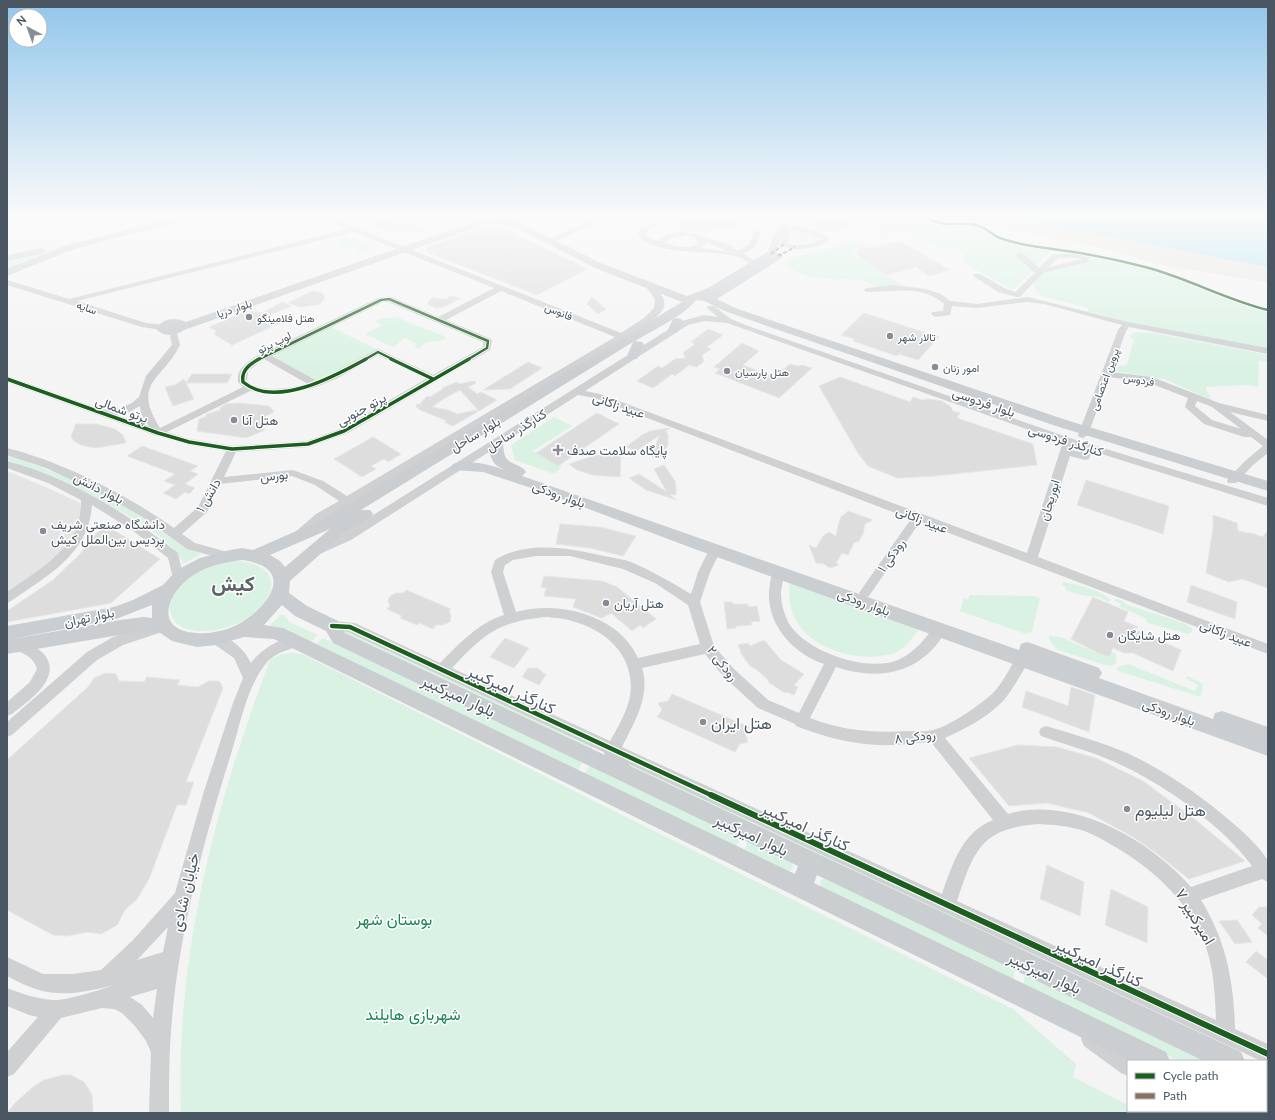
<svg xmlns="http://www.w3.org/2000/svg" width="1275" height="1120" font-family="Lato,Vazirmatn,sans-serif">
<rect width="100%" height="100%" fill="#f4f4f4"/>
<path fill="#e6e5e6" d="M7,471L48,488L80,503L82,517L80,526L61,552L7,595Z"/>
<path fill="#d9f2e3" d="M890,215H922L928,222L933,224L953,226L966,224L975,225L1001,240L1017,244L1052,250L1013,290L966,264L963,261L964,254C958,246 948,249 940,247C930,245 920,237 911,232V229L882,236L876,233Z
M799,230L818,236L819,238L818,240L799,244L791,243L789,241L792,232Z
M344,237L352,238L370,246L369,249L358,253L354,251L358,249L353,247L348,249L339,245L343,243L338,241L333,243L330,242Z
M859,241L865,246L858,247L853,250V254L902,285L877,289C864,276 846,280 830,279C814,278 798,275 785,265L786,261L791,258L829,249L843,243Z
M75,243L7,270V259L23,257Z
M1096,257L1153,270L1182,279L1233,301L1268,311V349C1224,341 1179,334 1135,324C1119,321 1105,314 1088,312V308L1042,296L1036,291L1032,281C1049,266 1077,270 1096,257Z
M394,317C403,318 409,324 417,326C427,330 437,332 447,338L441,341L426,342L419,349L414,346L417,344L405,338L393,347L365,334L382,325L375,322L379,319Z
M331,327L378,350L317,381L271,356Z
M1134,332L1154,333L1268,355V362L1259,360L1258,387L1246,385L1205,387L1212,400L1164,379L1114,371V367L1127,365L1134,339L1129,338Z
M554,417L572,426L533,451L562,467L554,474L515,460L511,445Z
M7,454L66,477L106,495L143,518L184,547L201,554L183,564C174,528 43,472 7,460Z
M232,561C276,561 285,590 250,616C236,626 218,631 201,631C193,631 182,629 176,623C171,617 169,611 170,603C175,577 209,565 232,561Z
M790,581L921,627C913,637 905,649 893,654C889,655 884,655 880,656C849,660 809,647 794,617C788,605 789,593 790,581Z
M1063,582C1077,584 1101,590 1111,600L1109,602C1105,600 1098,596 1094,596C1084,596 1076,594 1066,590V587L1062,585Z
M970,595L1034,596L1040,598L1032,631L1026,634L960,611L964,598L968,600Z
M1118,599L1125,602V604L1184,623L1192,628V632L1188,634L1148,623L1145,618L1120,607L1121,604L1113,600Z
M281,615H284L289,622L318,635L310,642L282,628L271,626V624Z
M347,631L593,746L591,750L344,634Z
M1049,636L1061,637L1099,654L1100,653L1109,657L1111,652L1116,654V663L1111,666L1105,665L1058,650L1050,642Z
M323,638L583,762L577,771L316,644Z
M292,653L302,654L596,802L1013,1009L1076,1064L1073,1077L1128,1105V1111H1140L1144,1113H181C175,957 215,805 270,660L282,654Z
M1128,664L1195,691L1198,685L1186,678L1187,676L1203,684L1201,697L1118,671L1117,667Z
M622,759L749,819L747,823L625,765Z
M590,765L741,837L736,847L584,774Z
M757,822L1020,945L1019,950L755,826Z
M748,841L792,862L793,868L788,872L744,851Z
M824,878L1015,968L1013,981L821,887L820,881Z
M1025,973L1210,1061H1179L1023,986Z"/>
<path fill="#e7e6e1" d="M939,215H993L1268,267V282L1164,266L1093,246Z"/>
<path fill="#aee2f0" d="M993,215H1268V267Z"/>
<path fill="#ddddde" stroke="#e5e6e7" d="M110,215H151L152,218L120,226Z
M371,215H388L391,221L399,224L427,226L421,232L388,230L377,226Z
M652,215H673L693,222H738L739,228L693,230L652,216Z
M810,215H845L850,217L851,226L830,230L810,223Z
M487,226L502,227L587,269L537,295L426,252L428,247Z
M900,241L950,270L929,276L916,267L887,275L855,254V252L859,248L874,247Z
M314,291L322,293L325,297L322,302L317,305L300,307L288,303L308,293V292Z
M448,296L461,298L444,307L436,308L428,305L429,300L434,297L438,299H448Z
M592,297L606,309L598,314L587,304Z
M282,302L291,306L267,316L280,323L232,345L214,334L216,331L209,327L246,311L249,312L252,311L262,313Z
M864,313L939,337L918,360L899,354L897,356L853,341L855,339L841,335Z
M708,329L723,335L707,347L711,349L702,355L704,361L697,367L689,365L675,376L672,374L653,388L637,381L658,366L662,368L675,359L686,358L683,353L695,344L691,342Z
M742,343L759,351L743,365L774,377L790,364L797,366L802,365L812,368L779,398L715,373L720,369L714,367Z
M528,362L542,368L510,389L483,390Z
M192,374H232L227,383H186L194,399L173,406L165,387L175,385L184,379L186,383Z
M840,377L910,402L913,397L922,400L929,399L942,401L950,406L953,411L960,413L957,418L1033,444L1037,465L935,476L897,478L868,466L858,453L819,386Z
M475,381L476,383L468,387L477,394L481,392L497,400L479,411L460,390L445,398L432,407L448,410L457,414L477,410V412L453,426L444,422L447,421L418,409L419,408L416,407L417,404L422,405H419L427,396L430,397L443,389L442,388L457,382L458,384Z
M239,403L269,406L274,412L266,416L272,422L262,426L265,430L246,438L197,431L199,419L205,417L207,414L220,410L221,407L226,404Z
M597,413L619,424L558,466L536,453Z
M76,424H96L115,429L123,435L126,443L95,448L81,445L74,441L71,436Z
M670,428L664,432L666,431L668,435V445L660,459L650,456L660,435L636,451L626,447L642,435L650,431Z
M373,437L401,454L388,462L384,459L371,466L376,469L362,477L334,459Z
M142,446L198,466L190,471L198,474L185,484L195,488L189,494L185,492L176,499L163,493L175,485L164,481L175,474L127,456Z
M621,452L620,477L593,475L577,470L569,464L596,455Z
M664,465L675,481L676,488V495L669,494L677,500L646,490L629,478L639,474L667,492L654,469Z
M1086,480L1169,506L1163,534L1077,505Z
M848,511L873,520L865,524L863,534L859,541L854,543L848,555L842,553L836,563L839,565L830,568L824,564L816,563L809,545L816,548L823,536L829,532L836,536L838,526L841,517Z
M1213,515L1237,523L1238,531L1255,534L1262,537L1268,531V588L1242,579L1229,582L1206,573L1213,528Z
M104,524L160,559L111,603L7,622V611L53,580L80,554Z
M560,524L600,527L636,536L623,556L590,548L556,544Z
M544,576L602,581L617,587L656,619L643,628L640,625L632,631L611,613L602,618L573,607L576,599L544,596L546,588L541,587Z
M1191,585L1237,602L1235,619L1187,602Z
M406,590L451,609L449,611L451,616L450,622L443,625H436L433,629L419,623L417,625L400,618L402,616L387,609L390,606L388,601L390,596L396,593H403Z
M1093,597L1128,612L1124,621L1138,627L1136,630L1181,650L1173,671L1133,653H1124L1113,648L1109,657L1100,653V654L1071,639Z
M724,602H732L733,604H748V607L757,606L760,621L751,622L752,625L736,626V628L727,629Z
M505,638L529,648L514,668L490,657Z
M764,640L781,660L804,674L794,685L798,687L794,695L786,692L785,693L768,682L769,681L756,669L750,666L740,652H741L738,645L748,643L750,646Z
M528,668H537L546,675L539,685L522,677Z
M106,673L116,674L119,681L144,682L147,677L180,680L177,685L198,687L209,681H219L223,688L186,782H194L186,805H177L149,879L137,899L125,910L117,925L101,934L87,932L67,936L53,935L7,910V760L88,687L94,678Z
M1071,687L1095,695L1089,732L1022,707L1026,691L1068,706Z
M672,694L749,727L745,734L748,742L740,744L735,752L657,717L662,710L658,703L668,701Z
M1018,745L1057,747L1096,758L1143,781L1197,821L1245,861L1189,879L1155,852L1133,837L1089,813L1047,803L1009,806L969,758Z
M1047,865L1084,882L1080,916L1040,899Z
M1111,889L1148,907L1147,943L1105,925Z
M1259,907H1268V936L1258,928L1262,924L1252,915Z
M1237,920L1244,930L1252,942L1235,944L1219,921Z
M1256,951L1268,960V979L1246,962Z
M63,1075H71L84,1082L92,1095L93,1113H7L16,1102L34,1086L44,1080Z"/>
<g fill="none" stroke-linecap="round" stroke-linejoin="round">
<path fill="#ced0d2" fill-rule="evenodd" d="M315,215H324L621,333L644,318L654,308L655,299L645,286L646,284H652C656,289 662,294 664,300C668,313 646,324 638,330L324,520L303,537H295L293,534L316,514L339,501L315,485L292,476L220,484L207,512L182,534L195,543L231,553L233,556L231,559L227,560L187,549L144,518L106,496L46,468L7,455V448C63,462 127,495 174,528L198,507L226,451L189,445L154,435L7,382V376L102,410L120,408L132,403L139,397L146,376L172,345L169,331L173,328L176,329L180,345C163,380 131,382 160,428L243,387L238,382C236,370 246,363 255,357L378,298L392,297L438,317L494,288L354,232L77,301L146,323L165,325L166,327L162,330L142,327L7,285V280L69,299L348,229ZM501,291L615,337L347,496L323,481L293,470L224,477L236,452L308,447L348,433L490,350L492,341L491,339L446,320ZM383,302H388L483,342V347L433,375L378,349L317,381L272,356ZM378,355L426,379L340,429L307,441L232,446L190,439L167,432L250,391L267,394H278L313,388L336,379ZM264,359L308,384C290,388 263,394 247,381L248,371ZM140,406L141,414L149,426L116,415L129,412Z
M602,215H611L557,241H554L550,239Z
M787,215H793L792,220L785,229C798,224 819,229 829,239C821,249 790,253 780,244L783,231L775,254L774,256H768L767,254L775,232L786,220ZM793,231L807,233L821,239C812,244 797,247 788,243L790,232Z
M659,221L661,222V224L646,232V235L649,238L657,241L667,234L687,231V235L672,238L665,242C674,247 690,250 698,243L695,238L688,235L692,233L728,244L738,251L749,244L754,231H760L761,233L755,247L744,254L759,264L755,266C749,265 745,259 739,257C714,249 655,257 638,235L640,229ZM704,241L729,252L701,248L706,243Z
M1017,253H1023L1039,268L1053,254H1080L1090,258L1088,262L1043,273L1020,297H1017L998,292L973,276L974,274H980L1004,288L1015,292L1035,273L1017,257ZM1058,258H1079L1081,259L1049,267Z
M895,285L926,289L941,294L950,301L977,304L1028,297L1128,322L1268,348V354L1129,327L1126,331L1111,372L1152,377L1219,403L1268,415V421L1230,412L1268,440V453L1253,465L1236,483H1228L1227,481L1228,479L1245,461L1263,446L1251,437H1244L1204,424L1185,407L1188,398L1147,382L1109,377L1088,435L1083,438L1079,437L1078,435L1118,330L1122,325L1044,304L1026,302L977,308L952,306L950,315L935,317L931,314L932,312L943,311L944,304C922,284 893,292 867,292L863,290L867,288ZM1197,401L1212,407L1241,429L1212,420L1195,406Z
M708,306H714L731,319L748,326L1073,439L1268,498V506L1092,451L1089,459L1085,460L1070,456L1038,557L1268,644V654L920,522L869,596L865,598L861,596L859,593L861,590L911,519L595,398L578,395L351,540L322,553L318,554L314,553L312,550L314,547L343,534L682,321L704,315L718,317L707,308ZM704,321L727,323L1063,442L1027,553L600,394L585,391L688,325ZM1073,445L1082,448L1081,452L1071,450Z
M7,461C68,477 129,514 178,553L184,579L182,582L178,583L174,582L168,558L132,530L92,505C89,554 47,576 11,601L7,603V592C30,576 67,554 77,527C80,519 81,509 81,500L48,483L7,468Z
M715,546L719,547L721,550L710,572L700,602L714,646L734,669L768,700L799,713L824,664C791,653 763,620 770,584C771,579 771,573 774,569L778,568L782,569C786,576 781,585 781,593C781,603 784,613 788,622C805,652 869,674 900,659C915,652 926,638 935,625L940,624L945,625L947,629C923,673 881,682 836,667L810,718C843,731 875,733 909,731C917,731 926,732 933,730C950,726 980,705 993,693C1003,683 1010,667 1018,655L1023,654L1028,655L1030,659C1023,671 1012,691 1003,701C987,718 966,728 945,738L1008,814C1072,795 1150,840 1191,887L1252,866C1221,823 1154,777 1105,758C1084,749 1062,744 1041,736L1039,732L1041,728L1046,726C1073,734 1101,742 1127,753C1166,771 1203,797 1235,825C1244,832 1264,852 1268,861C1270,866 1268,877 1268,882L1262,879L1201,900C1226,940 1234,982 1235,1029L1268,1044V1064L1266,1061H1261L348,632L327,630L326,626L327,622L332,621L355,623L440,663C459,644 478,623 504,615L491,572L495,560C527,540 569,548 604,556C613,558 623,559 631,562C652,571 671,582 691,594L698,572L709,550L711,547ZM536,556H570L623,569L655,583L688,605L700,644L638,658C619,615 558,600 516,612L503,572L505,565L513,560ZM547,617C555,618 564,618 572,621C607,630 636,657 630,696C627,712 618,727 610,741L452,668C484,634 499,621 547,617ZM705,654L724,677L758,708L795,724L796,726C822,736 850,744 879,745C896,746 914,743 931,742L993,820C962,832 952,865 942,894L622,747C634,723 651,695 642,668ZM1039,824C1054,825 1070,826 1084,831C1098,836 1110,844 1122,851C1158,874 1188,902 1204,942C1214,967 1215,994 1216,1020L957,901C974,851 980,828 1039,824Z
M163,621L168,622L169,626L168,630L123,645L97,660L12,735L7,737V722L87,652L113,637Z
M216,633C232,638 244,649 251,663C259,651 285,633 300,638L302,642L300,646C286,650 272,654 264,666C246,690 240,725 231,754C204,840 180,928 172,1019C169,1050 169,1082 169,1113H149L151,1052L146,1041L135,1026L122,1013L114,1009L102,1008L61,1018L14,1074L7,1077V1052L38,1017L29,1015L7,1006V988C23,994 37,999 54,1000C66,1001 102,989 114,985C70,996 48,999 7,976V957L43,974H72L101,970L133,940L175,893L204,791L233,703L243,678L234,658L211,642L209,638L211,634ZM168,927L163,952L137,960ZM157,989L153,1018L142,1005L130,997Z
M19,639C28,642 36,647 43,653C65,677 28,701 12,714L7,716V702L30,682L37,669C33,653 18,655 12,644L14,640Z
M1091,1029L1098,1032L1135,1059L1136,1061H1128V1076L1121,1073L1084,1046L1081,1039L1084,1032Z
M1199,1111H1222L1223,1113H1200Z"/>
<path fill="#caced1" fill-rule="evenodd" d="M184,215H200L198,217L74,249L7,276V269L68,245Z
M505,215L603,264L687,296L708,288L767,252L771,251L782,254L783,256L782,258L717,299L735,308L1066,420L1268,481V491L1056,426L727,312L704,301L696,300C685,315 652,331 635,341L642,342L644,344L637,359H629L627,356L633,342L361,510H370L373,514L370,518L343,534L290,581L289,593L307,606L338,621L345,633L605,755L603,750L606,744L613,741L620,744L630,766L1241,1052L1245,1061H1204L817,875L814,883L1166,1052L1170,1061H1129L274,639L244,637L216,645L197,647L172,641L159,632L143,631L7,654V640L120,620L143,617L152,618V605L116,619L7,640V626L114,607L133,600L163,585L177,570L200,558L230,550L242,548L253,550L324,519L682,302L595,268L513,226L498,224L483,225L184,330C176,336 163,337 156,329C163,318 175,317 186,322L479,220L501,219L502,216ZM330,529L285,567L280,561L270,555ZM242,560C302,568 264,614 230,628C219,632 207,634 196,633C157,631 164,598 188,579C203,567 223,562 242,560ZM282,605L295,616L326,631L333,643L798,866L795,874L283,628L264,625Z
M41,248L44,249L46,251L44,253L7,261V255Z
M677,318L681,319L683,321L677,333H669L667,331L673,319Z
M496,439L501,440C505,446 502,453 507,459C512,465 522,465 526,472L522,476L1019,650L1021,644L1027,642L1033,644L1099,668L1102,673L1099,678L1213,719L1215,713L1222,711L1268,727V756L692,548L549,494L483,472L453,470L451,467L453,464C470,459 489,465 505,470C502,468 498,467 496,465C490,459 487,447 491,440Z
M1266,1064L1268,1065V1091L1266,1090Z
M1266,1100L1268,1101V1113H1246V1111H1266Z"/>
<path stroke="#8d6e63" stroke-width="2" stroke-dasharray="4 2" stroke-linecap="butt" d="M771,254L784,244
M778,256L795,247"/>
<g stroke="#fff" stroke-width="4">
<path id="cycleway-far3" d="M925,215C943,232 962,218 982,227C990,231 995,237 1003,239C1026,247 1050,248 1074,252C1098,256 1122,261 1145,267C1188,278 1226,300 1268,310
M257,360L381,300L389,299L488,341L487,348L467,360
M364,360L378,352L394,360"/>
</g>
<g stroke="#fff" stroke-width="5.5">
<path id="cycleway-far2" d="M259,359C250,364 241,370 243,382C276,409 335,376 366,359
M391,359L433,379
M7,379L158,433L189,442L232,449L308,444L344,431L469,359"/>
</g>
<g stroke="#fff" stroke-width="7">
<path id="cycleway-far1" d="M332,626L350,627L713,796"/>
</g>
<g stroke="#fff" stroke-width="8">
<path id="cycleway" d="M711,795L1268,1054"/>
</g>
<use href="#cycleway-far3" stroke="#1b5e20" stroke-width="2.5"/>
<use href="#cycleway-far2" stroke="#1b5e20" stroke-width="3.5"/>
<use href="#cycleway-far1" stroke="#1b5e20" stroke-width="4.5"/>
<use href="#cycleway" stroke="#1b5e20" stroke-width="6"/>
</g>
<linearGradient id="sky" x2="0" y2="1"><stop stop-color="#91c6eb"/><stop offset="0.58" stop-color="#fafafa"/><stop offset="1" stop-color="#fafafa" stop-opacity="0"/></linearGradient>
<rect width="1275" height="372" fill="url(#sky)"/>
<g fill="#868d94" stroke="#fff" stroke-width="1.5">
<circle cx="249" cy="317" r="4"/>
<circle cx="890" cy="336" r="4"/>
<circle cx="935" cy="367" r="4"/>
<circle cx="727" cy="371" r="4"/>
<circle cx="234" cy="420" r="4"/>
<path d="M556 444h4v4h4v4h-4v4h-4v-4h-4v-4h4z"/>
<circle cx="43" cy="531" r="4"/>
<circle cx="606" cy="603" r="4"/>
<circle cx="1110" cy="635" r="4"/>
<circle cx="703" cy="722" r="4"/>
<circle cx="1127" cy="809" r="4"/>
</g>
<g text-anchor="middle" dominant-baseline="central" stroke-width="3" stroke-linejoin="round" paint-order="stroke">
<g font-size="11" fill="#4a5661" stroke="#fff">
<text transform="translate(87 307) rotate(19)">سایه</text>
<text transform="translate(234 308) rotate(-19)">بلوار دریا</text>
<text transform="translate(559 311) rotate(22)">فانوس</text>
<text transform="translate(274 342) rotate(-26)">لوپ پرتو</text>
<text transform="translate(1104 379) rotate(-70)">پروین اعتصامی</text>
<text transform="translate(1139 379) rotate(10)">فردوس</text>
</g>
<g font-size="11" fill="#4a5661" stroke="#fff" text-anchor="start">
<text x="257" y="317">هتل فلامینگو</text>
<text x="898" y="336">تالار شهر</text>
<text x="943" y="367">امور زنان</text>
<text x="735" y="371">هتل پارسیان</text>
</g>
<g font-size="13" fill="#4a5661" stroke="#fff">
<text transform="translate(984 402) rotate(19)">بلوار فردوسی</text>
<text transform="translate(619 405) rotate(19)">عبید زاکانی</text>
<text transform="translate(122 409) rotate(20)">پرتو شمالی</text>
<text transform="translate(361 409) rotate(-29)">پرتو جنوبی</text>
<text transform="translate(516 430) rotate(-32)">کنارگذر ساحل</text>
<text transform="translate(475 434) rotate(-31)">بلوار ساحل</text>
<text transform="translate(1066 440) rotate(18)">کنارگذر فردوسی</text>
<text transform="translate(274 475) rotate(-6)">بورس</text>
<text transform="translate(99 488) rotate(27)">بلوار دانش</text>
<text transform="translate(559 494) rotate(20)">بلوار رودکی</text>
<text transform="translate(208 495) rotate(-60)">دانش ۱</text>
<text transform="translate(1049 500) rotate(-73)">ابوریحان</text>
<text transform="translate(922 519) rotate(21)">عبید زاکانی</text>
<text transform="translate(891 555) rotate(-55)">رودکی ۱</text>
<text transform="translate(864 602) rotate(20)">بلوار رودکی</text>
<text transform="translate(89 617) rotate(-12)">بلوار تهران</text>
<text transform="translate(1226 633) rotate(21)">عبید زاکانی</text>
<text transform="translate(723 663) rotate(52)">رودکی ۲</text>
<text transform="translate(1169 712) rotate(20)">بلوار رودکی</text>
<text transform="translate(915 736) rotate(-7)">رودکی ۸</text>
</g>
<g font-size="13" fill="#4a5661" stroke="#fff" text-anchor="start">
<text x="242" y="420">هتل آنا</text>
<text x="567" y="450">پایگاه سلامت صدف</text>
<text x="51" y="524">دانشگاه صنعتی شریف<tspan x="51" dy="15">پردیس بین‌الملل کیش</tspan></text>
<text x="614" y="603">هتل آریان</text>
<text x="1118" y="635">هتل شایگان</text>
</g>
<g font-size="16" fill="#4a5661" stroke="#fff">
<text transform="translate(512 689) rotate(25)">کنارگذر امیرکبیر</text>
<text transform="translate(459 695) rotate(25)">بلوار امیرکبیر</text>
<text transform="translate(806 826) rotate(25)">کنارگذر امیرکبیر</text>
<text transform="translate(752 834) rotate(25)">بلوار امیرکبیر</text>
<text transform="translate(184 892) rotate(-77)">خیابان شادی</text>
<text transform="translate(1196 916) rotate(59)">امیرکبیر ۷</text>
<text transform="translate(1099 962) rotate(25)">کنارگذر امیرکبیر</text>
<text transform="translate(1045 972) rotate(25)">بلوار امیرکبیر</text>
</g>
<g font-size="16" fill="#4a5661" stroke="#fff" text-anchor="start">
<text x="711" y="722">هتل ایران</text>
<text x="1135" y="809">هتل لیلیوم</text>
</g>
<g font-size="16" fill="#17864f" stroke="#fff">
<text x="394" y="918">بوستان شهر</text>
<text x="413" y="1013">شهربازی هایلند</text>
</g>
<g font-size="21" font-weight="bold" fill="#5f6368" stroke="#fff">
<text x="233" y="582">كيش</text>
</g>
</g>
<rect width="1275" height="1120" fill="none" stroke="#4a5661" stroke-width="16"/>
<rect x="1127" y="1060" width="140" height="52" fill="#ffffff" stroke="#b7bbc0"/>
<rect x="1135" y="1073" width="20" height="6" fill="#1b5e20" stroke="#b7bbc0"/>
<text x="1163" y="1080" font-size="12" fill="#4a5661">Cycle path</text>
<rect x="1135" y="1093" width="20" height="6" fill="#8d6e63" stroke="#b7bbc0"/>
<text x="1163" y="1100" font-size="12" fill="#4a5661">Path</text>
<g transform="translate(28 28) rotate(319)"><circle r="19" fill="#ffffff" stroke="#b7bbc0"/>
<path d="M0-3L7 15L0 10L-7 15Z" fill="#868d94"/>
<text y="-6" font-size="11" font-weight="bold" text-anchor="middle" fill="#4a5661">N</text>
</g>
</svg>
